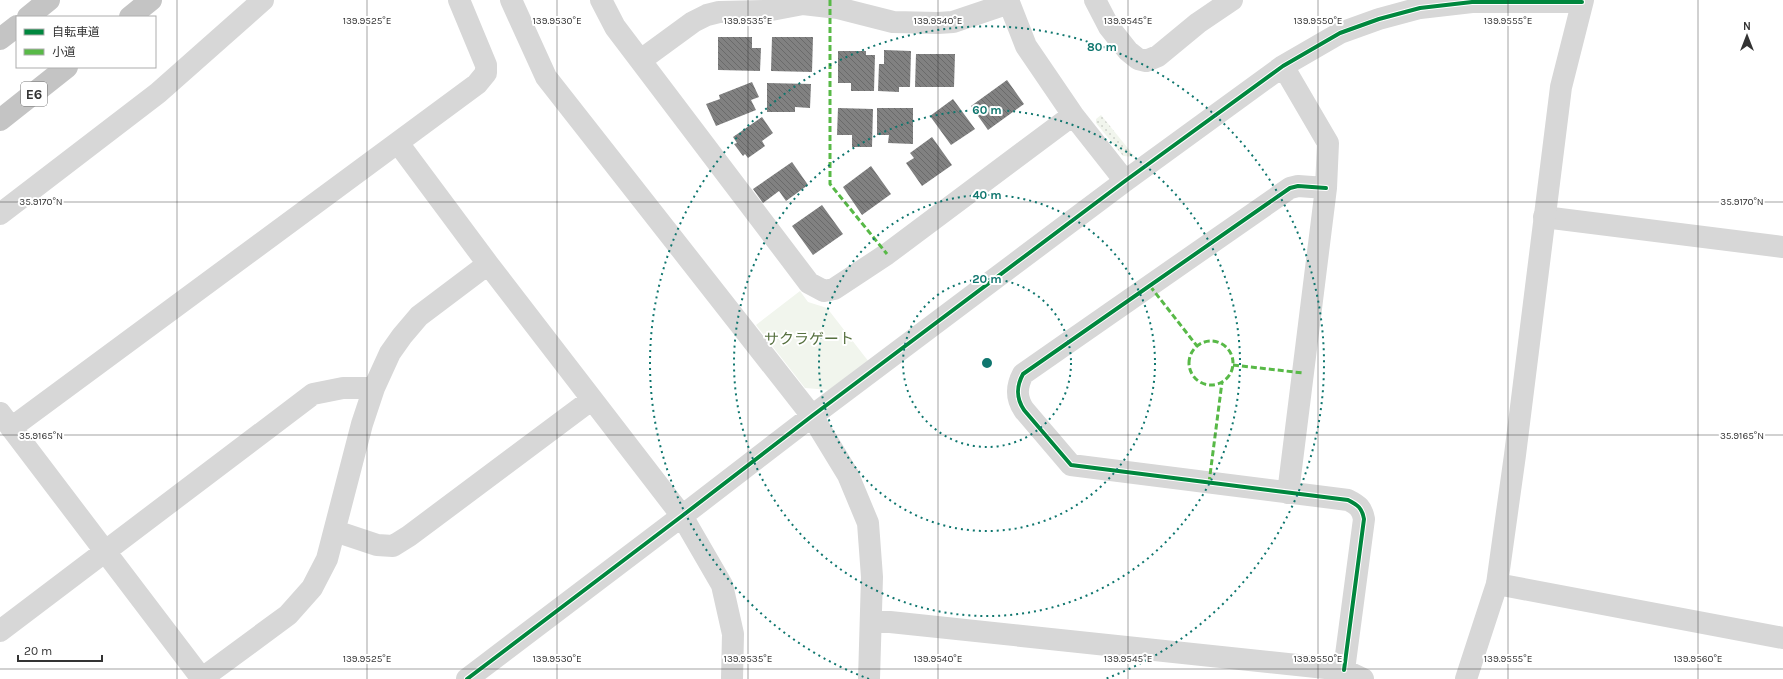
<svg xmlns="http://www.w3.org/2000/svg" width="1783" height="679" font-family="Karla,'Noto Sans JP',sans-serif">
<defs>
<pattern id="garden-dots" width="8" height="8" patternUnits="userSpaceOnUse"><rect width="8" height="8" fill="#f1f5ed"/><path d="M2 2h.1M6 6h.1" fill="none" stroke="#cfd2cc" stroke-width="1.8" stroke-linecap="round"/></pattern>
<pattern id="building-back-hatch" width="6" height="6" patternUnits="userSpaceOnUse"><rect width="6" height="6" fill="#818181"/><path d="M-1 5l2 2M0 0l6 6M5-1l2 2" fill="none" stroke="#6a6a6a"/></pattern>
</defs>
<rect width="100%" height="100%" fill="#fff"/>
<path fill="#f1f5ed" d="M800,291L808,302L827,308L869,362L829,390L805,388L756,325Z"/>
<path fill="url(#garden-dots)" d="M1101,115L1135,157L1123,156L1096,123V119Z"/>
<path fill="url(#building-back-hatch)" d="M718,37H752V48H761L760,71L718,70Z
M772,37H813L812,72L771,71Z
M884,50L911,51L910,87H899V92L878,91L879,64H884Z
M838,51H866V55H875L874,91H851V83H838Z
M916,54H955L954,87H915Z
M1007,80L1024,104L988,130L971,106Z
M752,82L759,97L751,100L756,110L716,126L706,104L720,99L719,95Z
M767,83L811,84L810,108L795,107V112H767Z
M953,99L975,129L951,145L930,116Z
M838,108L873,109L872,147H852V135H837Z
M877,108H913V144L888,143L889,135H877Z
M762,117L773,133L762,141L765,146L748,158L745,154L743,156L734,144L737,143L733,137Z
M932,137L952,165L922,186L906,163L914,158L910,153Z
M792,162L808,185L786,201L779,191L763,203L753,189Z
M871,166L891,194L862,215L843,187Z
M822,205L843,234L813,255L792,226Z"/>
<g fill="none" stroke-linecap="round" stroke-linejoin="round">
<path stroke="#d7d7d7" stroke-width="22" d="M511,0L546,77L812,416L848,475L868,523L872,577L869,679
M601,0L615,27L809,283L824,291L834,289L887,254L1073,115
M1008,0L1026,46L1073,115L1125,181
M1095,0L1109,27L1128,51L1138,59L1146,61L1158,56L1198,23L1232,0
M641,60L693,22L707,15L719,12L766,11L803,4L838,8L893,22L938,23L953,22L1009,3
M1283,66L1328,143L1326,188L1288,493
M398,143L488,264L682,516L722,585L733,634L732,679
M1326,188L1298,186L1290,188L1023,374C1016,387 1016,398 1024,410L1071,465L1348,500C1358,505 1362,508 1364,519L1344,670
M0,214L158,93L263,0
M1544,217L1783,247
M0,413L202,679
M11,428L477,84L486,73V65L459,0
M335,531L377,545L393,546L409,536L591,400
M1497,584L1783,638
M871,620L1344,670L1363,679
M0,631L313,394L343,388H374
M201,679L288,615L312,588L327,559L362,424L374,388L390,353L402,336L419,316L488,264
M467,679L682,516L812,416L1125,181L1283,66L1340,33L1379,19L1420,8L1472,2H1582"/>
<path stroke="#d7d7d7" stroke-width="22" d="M1466,679L1497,584L1515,455L1561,87L1583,0"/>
<path stroke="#c4c4c4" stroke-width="22" d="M28,17L49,0
M130,17L151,0
M0,39L17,26
M0,120L67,67"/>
<path stroke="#58b947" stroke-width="3" stroke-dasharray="6 3" stroke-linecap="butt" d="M830,0V184L887,254
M1150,286L1197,346
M1189 363a22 22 0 1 1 44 0a22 22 0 1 1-44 0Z
M1233,365L1303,373
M1209,483L1222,382"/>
<g stroke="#fff" stroke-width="6">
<path id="cycleway" d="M1326,188L1298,186L1290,188L1023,374C1016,387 1016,398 1024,410L1071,465L1348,500C1358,505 1362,508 1364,519L1344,670
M467,679L682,516L812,416L1125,181L1283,66L1340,33L1379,19L1420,8L1472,2H1582"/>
</g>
<use href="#cycleway" stroke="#00873e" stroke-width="4"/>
</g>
<path fill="none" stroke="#333" stroke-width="1" stroke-opacity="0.45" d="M177,0V679M367,0V679M557,0V679M748,0V679M938,0V679M1128,0V679M1318,0V679M1508,0V679M1698,0V679M0,202H1783M0,435H1783M0,669H1783"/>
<g fill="none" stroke="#0f766e" stroke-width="2" stroke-dasharray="2 4">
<circle cx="987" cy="363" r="84"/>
<circle cx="987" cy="363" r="168"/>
<circle cx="987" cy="363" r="253"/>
<path d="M869 679A337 337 0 1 1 1105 679"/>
</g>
<g text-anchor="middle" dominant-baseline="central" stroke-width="4" stroke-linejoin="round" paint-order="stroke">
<rect fill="#fff" stroke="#707070" stroke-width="1" x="21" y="82" width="26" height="24" rx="3"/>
<g font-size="14" font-weight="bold" fill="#333">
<text x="34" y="94">E6</text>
</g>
<g font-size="15" fill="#56703f" stroke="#fff">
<text x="809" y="339">サクラゲート</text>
</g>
</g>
<g font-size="10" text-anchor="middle" fill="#333" stroke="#fff" stroke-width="4" stroke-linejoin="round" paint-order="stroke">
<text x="367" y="24">139.9525°E</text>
<text x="557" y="24">139.9530°E</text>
<text x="748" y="24">139.9535°E</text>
<text x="938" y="24">139.9540°E</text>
<text x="1128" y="24">139.9545°E</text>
<text x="1318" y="24">139.9550°E</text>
<text x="1508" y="24">139.9555°E</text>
<text x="41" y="205">35.9170°N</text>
<text x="1742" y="205">35.9170°N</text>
<text x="41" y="439">35.9165°N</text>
<text x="1742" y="439">35.9165°N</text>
<text x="367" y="662">139.9525°E</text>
<text x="557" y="662">139.9530°E</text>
<text x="748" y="662">139.9535°E</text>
<text x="938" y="662">139.9540°E</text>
<text x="1128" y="662">139.9545°E</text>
<text x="1318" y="662">139.9550°E</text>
<text x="1508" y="662">139.9555°E</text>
<text x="1698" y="662">139.9560°E</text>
</g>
<circle cx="987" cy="363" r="6" fill="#0f766e" stroke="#fff" stroke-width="2"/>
<g font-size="12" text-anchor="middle" font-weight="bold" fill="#0f766e" stroke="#fff" stroke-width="4" stroke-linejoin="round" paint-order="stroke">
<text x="1102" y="51">80 m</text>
<text x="987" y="114">60 m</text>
<text x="987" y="199">40 m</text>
<text x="987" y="283">20 m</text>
</g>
<rect x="16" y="16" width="140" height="52" fill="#ffffff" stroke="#adadad"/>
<rect x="24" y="29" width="20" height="6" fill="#00873e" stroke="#adadad"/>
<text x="52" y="36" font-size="12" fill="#333333">自転車道</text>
<rect x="24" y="49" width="20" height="6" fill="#58b947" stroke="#adadad"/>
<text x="52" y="56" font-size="12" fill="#333333">小道</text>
<g transform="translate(1747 36)" stroke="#ffffff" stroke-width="3" paint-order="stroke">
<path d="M0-3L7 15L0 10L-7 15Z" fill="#333333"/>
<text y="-6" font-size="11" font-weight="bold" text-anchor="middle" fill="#333333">N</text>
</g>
<path d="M18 655v6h84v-6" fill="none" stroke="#333333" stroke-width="2"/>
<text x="24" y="655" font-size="12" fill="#333333" stroke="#ffffff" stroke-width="3" paint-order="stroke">20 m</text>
</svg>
